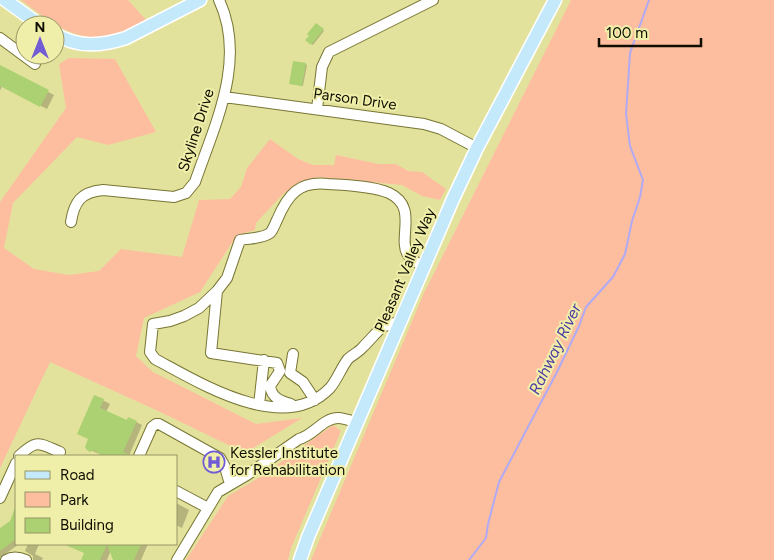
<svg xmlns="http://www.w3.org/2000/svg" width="774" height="560" font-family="Figtree,sans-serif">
<rect width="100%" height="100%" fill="#e3e29d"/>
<path fill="#fdbe9f" d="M21,0H128L147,21C138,26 126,34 116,36C75,44 51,22 21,0Z
M571,0H774V560H311L424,293Z
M69,58L115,59L156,132L108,145L77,137L13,203L4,248L34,269L69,275L99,271L121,249L182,257L199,200L230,199L241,187L247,168L270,139L298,159L313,165H334L336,155L379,164H396L408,171L422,172L446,189L440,200L422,196L402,185L318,177L299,183L283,194L256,223L255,230L237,235L200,292L144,318L136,356L153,372L256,424L302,418L245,453L156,410L50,362L0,468V202L66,108L59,64Z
M333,425L341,431L291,548L288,560H186L228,496L260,477Z"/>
<path fill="#0003" d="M316,24L324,31L313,45L307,40Z
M305,64L307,65L303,86L292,84Z
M0,66L54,95L47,109L2,86L0,91Z
M95,396L110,404L106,412L128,422H136L142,425L129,456H104L88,449Z
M176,503L189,510L182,528L176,525Z
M14,513H16V544H19L0,558V529L11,521Z
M28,544H39L35,554L43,558L42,560H33V556L25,551Z
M68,544H148L141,560H116L111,550L107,560H83L86,553Z"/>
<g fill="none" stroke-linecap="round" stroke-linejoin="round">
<path stroke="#b0aaf4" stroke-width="2" d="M469,560L486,538L488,524L499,482L557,372L579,326L586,307L613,277L625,254L632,221L640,197L643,180L630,146L626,114L630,53L649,0"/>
</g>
<path fill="#abd172" d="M316,23L324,29L311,45L305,40L309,36L307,34Z
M293,61L306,63L302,86L289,84Z
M0,65L49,90L40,107L0,86Z
M94,395L104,399L100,408L127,420L128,417L137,421L123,452L132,456H102L94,450L90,452L87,450L85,447L88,439L77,434Z
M16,505V539L0,551V528L10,521Z
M63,544H107L100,560H81L84,553Z
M107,544H141L134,560H113Z"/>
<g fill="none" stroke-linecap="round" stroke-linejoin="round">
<g stroke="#777533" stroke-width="12">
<path id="minor" d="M0,38L35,64
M224,97L424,124L441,129L477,148
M317,109L322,67L329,52L433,0
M71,222C74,202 81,192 103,190L174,197L186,193L195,182C215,124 247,60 219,0
M217,291L211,353L277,363L280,371L270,386C272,398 280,401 291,404
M399,322C394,323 386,325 381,328C375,334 369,341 363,347C359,352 352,355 348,359C341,368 337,380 330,388C284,436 200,383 155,359L150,352L153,324L170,321L184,316L199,308L217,291L227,278L240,240C249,238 262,239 270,233C273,230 275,224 277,220C288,194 299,181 328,184C346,185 373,186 389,193C419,207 397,238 408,255C411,260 419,264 424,267
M293,354L290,373L303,382L315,400
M259,405L264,360
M19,456C37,439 38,443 60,452
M139,456L152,427L156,424H159L220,458L225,467L230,484
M176,491L208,508
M0,498L16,463
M6,560C13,556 19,557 26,560
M177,560L218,492L247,475L299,439C313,436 323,418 338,418C344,418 352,421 358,423"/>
</g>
<g stroke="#fff" stroke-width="15">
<path id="major" d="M5,0L40,25
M55,34C78,48 101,46 126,38L200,0
M300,560L308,537L453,199L477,148L555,0"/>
</g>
<use href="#minor" stroke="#fff" stroke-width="10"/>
<use href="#major" stroke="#c4e9fa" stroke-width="12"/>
</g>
<defs>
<g id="hospital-ring" transform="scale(1.125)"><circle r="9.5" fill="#f0efa9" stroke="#715cd6" stroke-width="1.5"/><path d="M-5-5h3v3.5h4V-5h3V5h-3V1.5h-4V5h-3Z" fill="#715cd6"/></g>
</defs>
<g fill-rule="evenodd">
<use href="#hospital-ring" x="214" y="462"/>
</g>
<g text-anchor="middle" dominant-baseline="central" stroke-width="4" stroke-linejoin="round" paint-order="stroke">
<g font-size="15" fill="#0e0d00" stroke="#f0efa9">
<text transform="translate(355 99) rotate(8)">Parson Drive</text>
<text transform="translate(196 130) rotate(-72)">Skyline Drive</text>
<text transform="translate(405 270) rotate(-67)">Pleasant Valley Way</text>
</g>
<g font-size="15" fill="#0e0d00" stroke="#f0efa9" text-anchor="start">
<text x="230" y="453">Kessler Institute<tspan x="230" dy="17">for Rehabilitation</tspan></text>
</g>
<g font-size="16" font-style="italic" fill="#4f39a1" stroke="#f0efa9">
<text transform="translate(555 349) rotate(-64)">Rahway River</text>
</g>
</g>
<rect x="15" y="455" width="162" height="90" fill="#f0efa9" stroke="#969565"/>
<rect x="25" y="471" width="25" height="8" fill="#c4e9fa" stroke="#969565"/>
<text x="60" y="480" font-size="15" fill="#0e0d00">Road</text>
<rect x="25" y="492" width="25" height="15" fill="#fdbe9f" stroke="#969565"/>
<text x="60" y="505" font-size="15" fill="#0e0d00">Park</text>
<rect x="25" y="518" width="25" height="15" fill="#abd172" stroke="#969565"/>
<text x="60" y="530" font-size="15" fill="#0e0d00">Building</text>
<g transform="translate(40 40)"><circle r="24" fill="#f0efa9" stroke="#969565"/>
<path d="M0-4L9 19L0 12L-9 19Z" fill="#715cd6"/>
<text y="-8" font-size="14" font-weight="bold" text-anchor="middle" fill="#0e0d00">N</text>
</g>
<path d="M599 38v8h102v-8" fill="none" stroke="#0e0d00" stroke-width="2.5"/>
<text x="606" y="38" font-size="15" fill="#0e0d00" stroke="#f0efa9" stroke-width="4" paint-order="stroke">100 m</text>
</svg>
